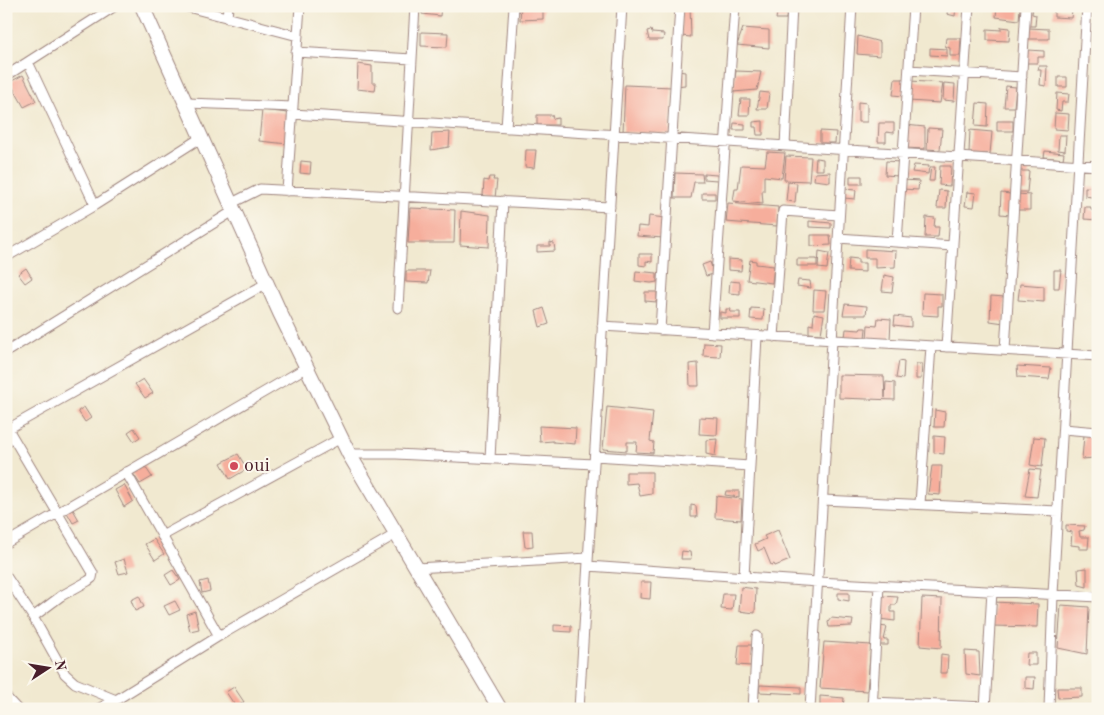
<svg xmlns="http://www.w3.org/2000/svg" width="1104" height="715" font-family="'Old Standard TT',serif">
<rect width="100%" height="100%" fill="#fbf7ec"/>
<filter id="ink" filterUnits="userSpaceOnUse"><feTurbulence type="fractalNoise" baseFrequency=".02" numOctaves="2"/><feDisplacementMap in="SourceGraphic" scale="10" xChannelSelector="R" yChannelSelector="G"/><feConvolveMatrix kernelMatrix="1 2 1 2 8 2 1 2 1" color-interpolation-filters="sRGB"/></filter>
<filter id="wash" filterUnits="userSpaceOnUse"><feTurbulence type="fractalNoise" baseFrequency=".0096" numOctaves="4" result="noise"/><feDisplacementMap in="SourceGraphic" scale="20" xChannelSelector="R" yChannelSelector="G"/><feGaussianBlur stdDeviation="1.12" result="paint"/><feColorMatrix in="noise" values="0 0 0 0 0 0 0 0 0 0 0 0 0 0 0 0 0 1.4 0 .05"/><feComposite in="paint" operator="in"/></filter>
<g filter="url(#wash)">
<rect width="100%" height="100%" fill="#f1e9d0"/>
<g id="blocks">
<path fill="#f6ae9c" d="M423,6H441L440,16L422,14Z
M521,6H543V19L520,20Z
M682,6H690L691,37L681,36Z
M948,6H956L955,16L947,14Z
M997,6L1020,8L1019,20L996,17Z
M1028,6H1033L1032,14L1036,15L1035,26H1026Z
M778,7L787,8L786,19H776Z
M1054,9L1072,10L1071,18L1054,17Z
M1001,27L1010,28L1009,41L987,40V29L1001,30Z
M743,28L769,30V48L737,45Z
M1028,28L1049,29V39H1027Z
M651,30L652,33L664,34L663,40H649L647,31Z
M421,32L448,33L447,47L421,46Z
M858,36L880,42V56L857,54Z
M946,38H961L960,56H950V48L945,46Z
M930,48L947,49V56L930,55Z
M1028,50L1044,51V57H1038V63H1027Z
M358,64L372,66V83H376L375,91L357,89Z
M1039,66H1047L1046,86L1040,85L1041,70H1038Z
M678,71L685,72V85L676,86Z
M736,71L761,72L757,90L733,92Z
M23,75L36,101L24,107L10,82Z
M1058,77H1067V87H1058Z
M895,79H905L903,96L893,95Z
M910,81L943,83L940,103L909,101Z
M944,83L955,84L954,101L943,100Z
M625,85L672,87L670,134L623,132Z
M1006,86L1016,87L1014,107H1004Z
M760,92L769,93L767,109H757Z
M1057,93L1069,94L1068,102H1062L1061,111L1056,110Z
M741,99H750L749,115H739Z
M858,102L867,103V122H858Z
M977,103L988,104L987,127L975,126Z
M262,110L288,113V144L259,141Z
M1055,113L1069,114L1068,130L1054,129Z
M537,115H552L553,119L558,118V125H537Z
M763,121V135H757L756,127H753V122Z
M997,121H1013V131H997Z
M734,123L745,124V130H733Z
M879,123H894V133L886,132V142H878Z
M905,125L925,127V149L904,148Z
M928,128L942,129L940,150L927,149Z
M970,130L992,132L990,154L969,153Z
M820,131L836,132L835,143H820Z
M450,132L449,147L431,150L432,133Z
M1059,135H1066L1065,151L1058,150Z
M526,150H536L534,168L525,167Z
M1045,151L1064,153L1063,159L1044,157Z
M767,152L785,153L782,178L764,176V191H762L763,204L733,201L735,189H738L741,165L765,166Z
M786,156L811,157L809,181L784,180Z
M816,158L823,159V170H815Z
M301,161L311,162L310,174L300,173Z
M886,161L900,162L899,176L885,175Z
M914,165L929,166L928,174L912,172Z
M940,166H951L950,186L939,185Z
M931,167H935L934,181H929Z
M1019,171H1029L1027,192H1019Z
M830,172V182L814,180L815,173Z
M675,173L702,174L703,182H694L691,198H674Z
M704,174L717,175V180L704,179Z
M850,176H862V184H850Z
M489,177H494L493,180H497L495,198L483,196L484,180L488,181Z
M903,180L919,181L918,190L902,189Z
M788,182L797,183L795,202L786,201Z
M1085,187L1098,188V198L1085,196Z
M845,189L856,190L855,199L844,198Z
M939,190L947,191L946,208H937Z
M967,192L976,193L974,207L965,206Z
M702,193H715V199H702Z
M1001,193L1011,194L1010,215L1000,214Z
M1018,194L1030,195V210H1016Z
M728,203L778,207L777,226L726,222Z
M1085,207H1091V210L1098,211V220L1084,219Z
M410,208L455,210L454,243H408Z
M461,211L490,215L489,247L460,245Z
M649,216L665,218L663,238L637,236L638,226L648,227Z
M926,217L935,218L934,227H939L938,237H925Z
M809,221L831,223V228L809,227Z
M811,235H830L831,245L811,246Z
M550,242L554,243L555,251L537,252V246H550Z
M865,249L896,251L895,267L875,268V258H865Z
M819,251L829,253L827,269L818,268Z
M639,254H652V262L646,261V266L639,265Z
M849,258L858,259V263H865V272L848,271Z
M728,259L742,260L741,271L728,270Z
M797,259H817V266H797Z
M750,260L756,261V264L774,266L772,283L747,280Z
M710,262L714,274L706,276L702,265Z
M26,268L32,278L25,283L18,274Z
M1054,270H1061L1059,288H1054Z
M406,271H430L428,283L406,282Z
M636,271L657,273V282L651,283L635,281Z
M884,275L894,277L892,292L882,291Z
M798,280L810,281L811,288L797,286Z
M730,281L740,282V294L729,293Z
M1020,284L1044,286V302L1018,300Z
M814,290L826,291L824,310H813Z
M645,292H657V302L645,301Z
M923,293L942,294V306H938V316L922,315Z
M991,296L1005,297L1004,323L990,321Z
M845,304L867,306L866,315H843Z
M544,308L549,324L540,327L536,311Z
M751,308L764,309L763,320L750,319Z
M726,309H731L730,312H740V318H720V312L726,313Z
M814,313L824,315L821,334L809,333V324L813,325Z
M895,316L911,318V327L894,325Z
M878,318L891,319L890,340L867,339L868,325L877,326Z
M861,328H866L865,338L845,337L846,329L860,330Z
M704,343L721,344L720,357L703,356Z
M899,361L904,362L903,379L896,378Z
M698,363L699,386H690L689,364Z
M916,364H922L921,379H916Z
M1017,366L1051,368L1049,379L1018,377Z
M839,375L884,376L885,398L886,382L895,383V400L839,398Z
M143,379L153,393L145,398L135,384Z
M84,407L91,418L85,422L78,411Z
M607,407L653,412L650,441L654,442L653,453L636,452L637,442H627V451L603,449Z
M935,410L945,412L944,427H934Z
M700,417L718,418L717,435L699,434Z
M539,426L576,428L575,444L553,442V441L540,442Z
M134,428L140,437L134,441L128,432Z
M1084,435L1096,436L1094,458L1082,459Z
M934,436L945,437L944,454L934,453Z
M1034,437L1045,438L1042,467L1030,465Z
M717,439L715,456L706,454V440Z
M238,454L247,469L230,479L221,463Z
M142,462L152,477L140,484L130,469Z
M932,466H942L940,495L928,494Z
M1030,469L1041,470L1037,497L1025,496Z
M626,472H652V494L640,496L637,483L626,484Z
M124,485L133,501L124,507L115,490Z
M726,491H739V497L725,495Z
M716,496L742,499L741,520L715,518Z
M691,505L696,506L697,517H691Z
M71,506L79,520L73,523L65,509Z
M1066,525L1085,526L1084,530L1079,531L1080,537H1089L1088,549H1079V546L1071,545L1072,532L1066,531Z
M778,530L790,560L775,566L774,564L771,565L764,548L758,551L755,544L766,539L764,536Z
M523,531H532L533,546L525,547Z
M154,539L164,554L155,560L145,544Z
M682,551L690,552L691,559H681Z
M124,559L128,572L119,574L115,562Z
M1087,568V587L1079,585L1078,569Z
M173,570L180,580L171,585L165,575Z
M208,580L210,591L202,593L200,582Z
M641,582H651L650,599L640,598Z
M741,587L756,589L755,613L739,611Z
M838,593H849V601L838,599Z
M723,594H734L732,610L721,609Z
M139,596L144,607L135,611L131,600Z
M882,596L898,597L896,605H891V612H895V621L879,619Z
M922,598L942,599L941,648L920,646Z
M175,601L180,610L169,615L164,606Z
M993,602L1038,604L1037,627L992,626Z
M1061,605L1089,607L1087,654L1058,648Z
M195,611L199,629L190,631L186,614Z
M831,618L853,620L852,626L829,627L828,622Z
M554,625L571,626V632L554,631Z
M879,626L887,627L884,640H888V645H878Z
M824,642L871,645L867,691L820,688Z
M739,645H752L751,666L737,665Z
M965,651L979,652L980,676L966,674Z
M1027,653H1036V665H1026Z
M941,654L948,655L947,673H940Z
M1025,677H1035L1034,689L1025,688Z
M760,685L801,687V694L759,692Z
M234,687L244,702L236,707L226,692Z
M1057,688H1082V697L1058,698Z
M820,696L844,698L843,709H820Z"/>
</g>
</g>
<g filter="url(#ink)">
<use href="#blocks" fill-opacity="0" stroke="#9e847e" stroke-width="1"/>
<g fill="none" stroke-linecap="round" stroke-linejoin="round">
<g stroke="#9e847e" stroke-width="11">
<path id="minor" d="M184,6L298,36
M227,18L228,6
M296,52L412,59
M28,62L95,205
M909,70L1022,77
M6,76L115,6
M187,103L293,107
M293,114L1098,166
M506,128L514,6
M785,146L792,6
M287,191L300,6
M232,203L260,189L610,207
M838,238L953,246
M897,242L913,6
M6,257L95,205L202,137
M398,308L415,6
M602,326L1098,356
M660,330L680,6
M712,333L735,6
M774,337L783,211L839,215
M946,347L969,6
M1005,350L1026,6
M6,352L235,210
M8,429L93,573L92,578L88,581L61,596L33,617
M1063,429L1098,432
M6,430L267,283
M349,454H396L594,464
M595,456L750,466
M490,459L503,201
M126,472L219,636
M823,500L1058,511
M920,504L931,346
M162,536L341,438
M6,543L307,367
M588,566L818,582L1098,597
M416,568L588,558
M6,576L33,617L65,674L75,683L116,700
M744,577L757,336
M6,697L17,709
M872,702L985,707
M98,709L116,700L219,636L396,534
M579,709L622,6
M753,709L757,636
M810,709L852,6
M872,709L879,585
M985,709L992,591
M1049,709L1053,594L1087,6"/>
</g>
<g stroke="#9e847e" stroke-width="16">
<path id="primary" d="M142,6L280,313L349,454L500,709"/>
</g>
<use href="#minor" stroke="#fff" stroke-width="9"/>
<use href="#primary" stroke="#fff" stroke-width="14"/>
</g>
</g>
<circle fill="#d1495b" stroke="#fbf7ec" stroke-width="2" cx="234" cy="466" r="5"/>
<g text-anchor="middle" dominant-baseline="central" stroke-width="4" stroke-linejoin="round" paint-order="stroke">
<g font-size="20" fill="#4a1f2b" stroke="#fbf7ec" text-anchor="start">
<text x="244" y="466">oui</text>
</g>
</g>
<rect width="1104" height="715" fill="none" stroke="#fbf7ec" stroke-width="25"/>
<g transform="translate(48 668) rotate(78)" stroke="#fbf7ec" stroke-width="4" paint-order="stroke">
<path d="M0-4L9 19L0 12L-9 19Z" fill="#4a1f2b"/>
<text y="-8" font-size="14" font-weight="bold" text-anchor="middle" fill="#4a1f2b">N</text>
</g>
</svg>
